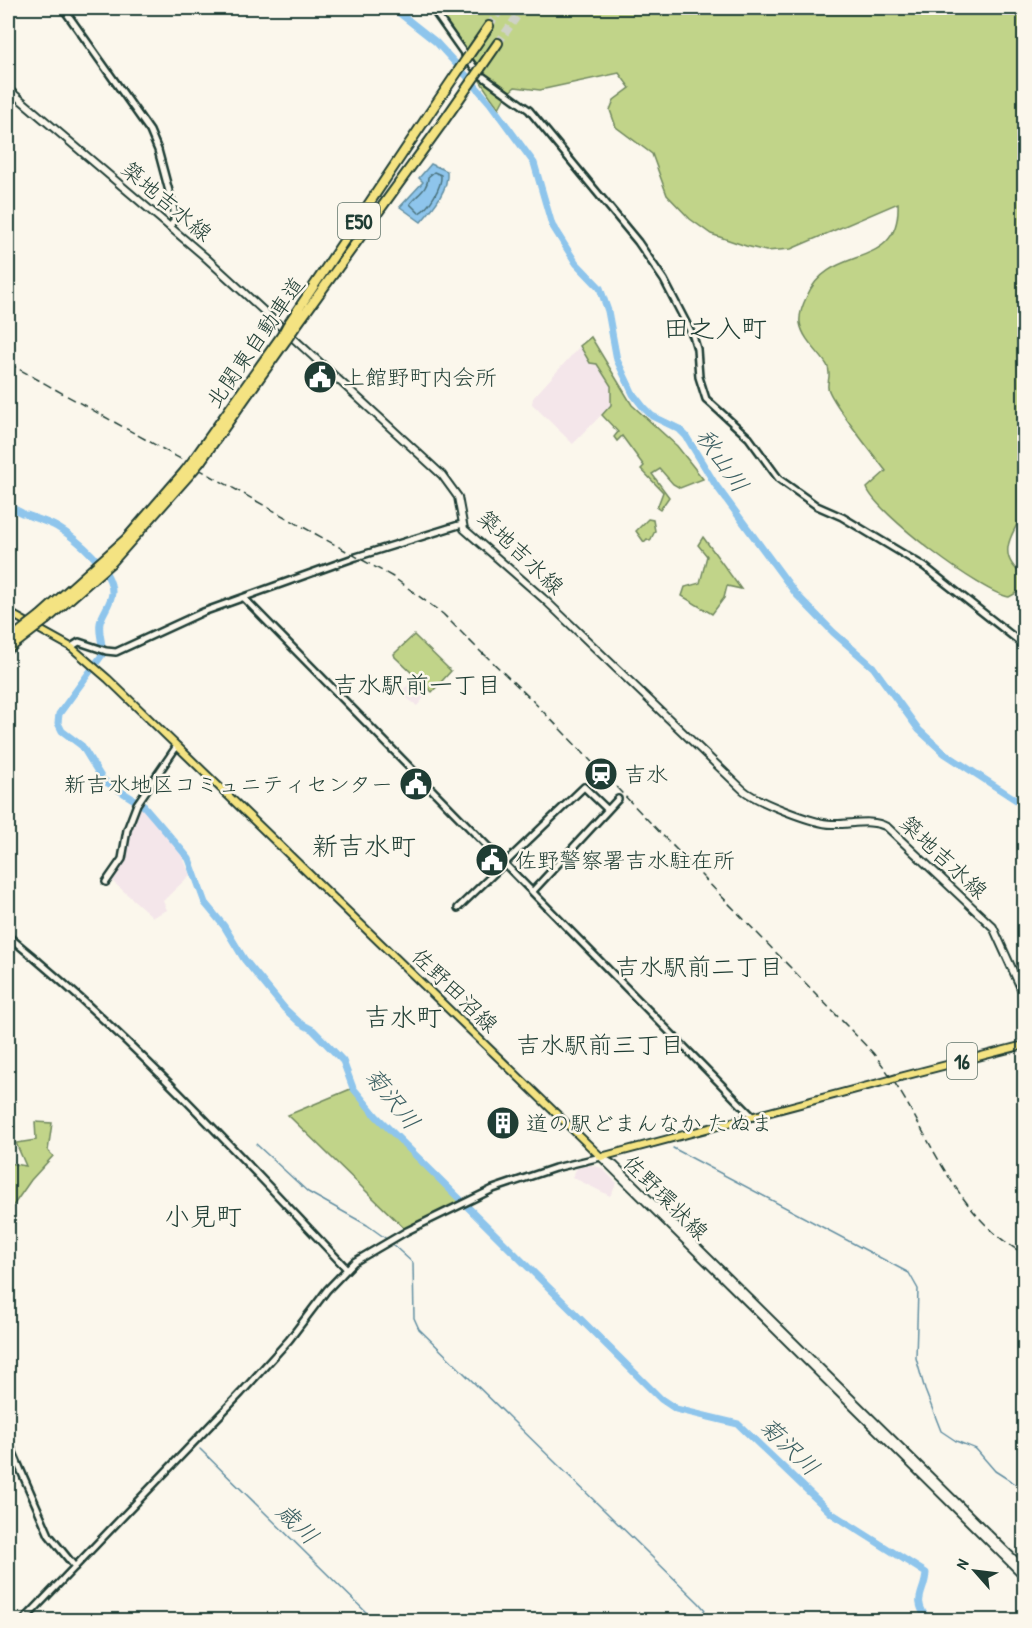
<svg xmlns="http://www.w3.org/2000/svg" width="1032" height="1628" font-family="'Patrick Hand','Klee One',sans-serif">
<rect width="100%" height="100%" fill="#fbf7ec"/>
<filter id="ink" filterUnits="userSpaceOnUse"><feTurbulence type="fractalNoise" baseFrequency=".0167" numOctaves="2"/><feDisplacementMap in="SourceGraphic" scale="12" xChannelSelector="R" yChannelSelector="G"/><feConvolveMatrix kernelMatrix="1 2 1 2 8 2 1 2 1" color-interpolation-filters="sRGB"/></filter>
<g filter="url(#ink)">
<path fill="#f4e6ea" d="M580,346L590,363L597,364L611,386V405L573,444L532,404L533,398Z
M413,681L427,694L417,706L400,692Z
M140,805L181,852L190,875L163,901L167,910L153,917L112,881L125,861L133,822Z
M591,1165L602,1168L617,1183L610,1196L572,1177L577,1168Z"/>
<path fill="#c1d489" stroke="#70885e" stroke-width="1.5" d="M437,8H1024V490L1020,494L1019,502L1022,515C1009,540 997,556 1024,576V589L1009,597C983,594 876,513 867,488L886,471C875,457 831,401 828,388C827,380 832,374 827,365C819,352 803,340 800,323C799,315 803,304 807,296C830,242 901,273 898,203L791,249L766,251L746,246L711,234L690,219L667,195L652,154L616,127L610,110L614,100L630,88L619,73L540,90L515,87L506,95L499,108C474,77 459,41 437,8Z
M591,337L632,405L677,446L703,479L680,488L673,484L660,469L652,474L669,497L660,510L657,508L663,492L641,469L644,466L622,436L617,441L614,437L618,432L602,415L611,405V386L597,364L590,363L580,346Z
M648,519L653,520L655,531L650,541L647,539L644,542L636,531Z
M703,537L741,589L727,586L724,598L712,614L682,596L685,587L700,583L707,556L698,545Z
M414,635L451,671L432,692L395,657L394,654Z
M353,1088L363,1101L462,1204L407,1231L288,1115Z
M35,1122L52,1123L48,1151L53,1156L31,1180L8,1213V1163L26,1166L16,1143L36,1140Z"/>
<path fill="#8ec5ec" stroke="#628fa2" stroke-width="1.5" d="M431,164L447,171C449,190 433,208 421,222L400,207L423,182L419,178Z"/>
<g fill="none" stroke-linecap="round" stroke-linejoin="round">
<path stroke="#4b737e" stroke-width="1.5" d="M434,172L441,175C442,187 429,208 419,213L410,204C417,194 428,190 428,177Z"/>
<path stroke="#628fa2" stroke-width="1.5" d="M256,1144L308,1192L367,1225L388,1240
M673,1148L909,1273L918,1289L916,1358L925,1390L941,1431L956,1441L976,1449L995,1471L1020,1487L1024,1499
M391,1243L413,1263L414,1318L419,1329L699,1603L705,1610L695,1620
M200,1449L374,1620"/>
<path stroke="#8ec5ec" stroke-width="7" d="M393,8L436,42L457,65L490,103L534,163L552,225L576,263L600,288L608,311L617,360L633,394L644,408L652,416L679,429L686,436L715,484L796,594L833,632L873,667L919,730L944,753L1024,805
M8,506L22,513
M27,515C37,519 48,522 57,527C77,539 113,569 112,593C111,604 102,613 100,623C98,635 104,644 102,655L59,714L58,723L62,731L82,746L103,780L144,806L180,848L189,859L205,903L224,926L244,959L285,1009L300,1023L313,1030L343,1061L353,1088L376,1116L661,1399L676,1409L738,1424L831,1513L926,1573C925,1594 911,1598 928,1620"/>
<path stroke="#cfd2c7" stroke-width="8" stroke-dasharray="8 4" stroke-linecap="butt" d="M489,26L502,8
M498,43L523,8"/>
<g stroke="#1f3d34" stroke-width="10">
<path id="tertiary" d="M63,8L150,131L158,150L174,210V221L170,227
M432,8L478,73L529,110L638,242L664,280L693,336L697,349L699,377L706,399L749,438L779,479L817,506L842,517L925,567L1024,645
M244,598L753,1117
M71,647L79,642L106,651L116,652L203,612L356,557L462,524
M106,882L122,859L127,830L137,804L177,746
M533,891L618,799
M458,908L584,787L608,810
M8,936C131,1036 237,1153 347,1269
M8,1441L49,1535L75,1567
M24,1620L241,1393L289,1340L327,1290L354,1262L407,1231L493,1189L555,1168L601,1157"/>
</g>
<g stroke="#1f3d34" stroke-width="10">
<path id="secondary" d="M8,89L204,256L442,475L458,497L464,529L544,599L742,789C755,801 814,824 832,824C850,825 871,818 887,827L993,927L1024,995
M601,1157L1024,1576
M604,1159L614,1165L1024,1569"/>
</g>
<g stroke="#1f3d34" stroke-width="10">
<path id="primary" d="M8,612L71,647L108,679L601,1157L890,1080
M900,1077L1024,1045"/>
</g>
<g stroke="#1f3d34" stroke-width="12">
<path id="motorway" d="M469,55L489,26
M480,69L498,43
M287,326L429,114
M293,330L441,125
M194,459L282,335
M200,462L287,339
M40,616L126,539L185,471
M47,619L112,562L190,474"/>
</g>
<use href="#tertiary" stroke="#fbf7ec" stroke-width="5"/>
<use href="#secondary" stroke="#fbf7ec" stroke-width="6"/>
<use href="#primary" stroke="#f4e382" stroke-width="6"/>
<use href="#motorway" stroke="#f4e382" stroke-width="8"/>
<path stroke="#1f3d34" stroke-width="1.5" stroke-dasharray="9 4.5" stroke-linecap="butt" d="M8,363L393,577L443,614L488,659
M483,653L532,700L873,1053C927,1118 946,1210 1024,1254"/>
<g stroke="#1f3d34" stroke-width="10" stroke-linecap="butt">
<path id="primary-bridge" d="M890,1080L900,1077"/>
</g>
<g stroke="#1f3d34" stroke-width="12" stroke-linecap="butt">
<path id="motorway-bridge" d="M429,114L469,55
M441,125L480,69
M282,335L287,326
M287,339L293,330
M185,471L194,459
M190,474L200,462
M8,641L40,616
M8,649L47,619"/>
</g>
<use href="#primary-bridge" stroke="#f4e382" stroke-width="6"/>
<use href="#motorway-bridge" stroke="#f4e382" stroke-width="8"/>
</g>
</g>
<defs>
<g id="civic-disc" transform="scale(1.725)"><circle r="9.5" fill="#1f3d34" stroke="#fbf7ec"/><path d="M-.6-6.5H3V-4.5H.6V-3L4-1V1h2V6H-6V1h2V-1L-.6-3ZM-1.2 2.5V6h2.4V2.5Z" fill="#fff"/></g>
<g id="station-disc" transform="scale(1.725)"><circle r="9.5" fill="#1f3d34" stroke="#fbf7ec"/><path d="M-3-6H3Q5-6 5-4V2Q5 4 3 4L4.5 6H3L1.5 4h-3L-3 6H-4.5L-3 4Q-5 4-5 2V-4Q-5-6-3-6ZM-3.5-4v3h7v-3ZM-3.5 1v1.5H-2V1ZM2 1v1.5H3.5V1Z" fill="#fff"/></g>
<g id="building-disc" transform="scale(1.725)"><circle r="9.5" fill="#1f3d34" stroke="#fbf7ec"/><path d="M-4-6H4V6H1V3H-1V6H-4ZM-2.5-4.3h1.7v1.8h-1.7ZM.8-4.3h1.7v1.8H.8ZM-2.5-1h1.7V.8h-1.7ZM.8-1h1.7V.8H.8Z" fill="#fff"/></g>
</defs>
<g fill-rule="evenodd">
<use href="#civic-disc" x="320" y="377"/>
<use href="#station-disc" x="601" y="774"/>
<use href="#civic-disc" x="416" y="784"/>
<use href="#civic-disc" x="492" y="860"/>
<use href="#building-disc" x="503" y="1123"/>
</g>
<g text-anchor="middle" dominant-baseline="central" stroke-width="5" stroke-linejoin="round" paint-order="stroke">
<g fill="#fbf7ec" stroke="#61756b" stroke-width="1.5">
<rect x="338" y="203" width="42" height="36" rx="4.5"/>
<rect x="947" y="1043" width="30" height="36" rx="4.5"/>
</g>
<g font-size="21" font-weight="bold" fill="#1f3d34">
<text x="359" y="221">E50</text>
<text x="962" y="1061">16</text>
</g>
<g font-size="22" fill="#1f3d34" stroke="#fbf7ec">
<text transform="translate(167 201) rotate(40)">築地吉水線</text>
<text transform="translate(255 342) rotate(-55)">北関東自動車道</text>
<text transform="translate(521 552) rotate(44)">築地吉水線</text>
<text transform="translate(944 857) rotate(43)">築地吉水線</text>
<text transform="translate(455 990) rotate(44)">佐野田沼線</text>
<text transform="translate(666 1197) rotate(45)">佐野環状線</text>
</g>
<g font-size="22" fill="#1f3d34" stroke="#fbf7ec" text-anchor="start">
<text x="343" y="377">上館野町内会所</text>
<text x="624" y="774">吉水</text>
<text x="393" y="784" text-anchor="end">新吉水地区コミュニティセンター</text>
<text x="515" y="860">佐野警察署吉水駐在所</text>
<text x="526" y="1123">道の駅どまんなか たぬま</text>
</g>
<g font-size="24" font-style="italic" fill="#3b5f62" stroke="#fbf7ec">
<text transform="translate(723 460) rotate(55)">秋山川</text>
<text transform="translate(393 1098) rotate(51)">菊沢川</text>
<text transform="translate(790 1446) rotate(44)">菊沢川</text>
<text transform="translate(298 1523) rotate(45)">歳川</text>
</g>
<g font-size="24" fill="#1f3d34" stroke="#fbf7ec">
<text x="417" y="684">吉水駅前一丁目</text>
<text x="699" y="966">吉水駅前二丁目</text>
<text x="600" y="1044">吉水駅前三丁目</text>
</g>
<g font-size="26" fill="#1f3d34" stroke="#fbf7ec">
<text x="715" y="327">田之入町</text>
<text x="364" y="845">新吉水町</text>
<text x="403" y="1016">吉水町</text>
<text x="203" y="1215">小見町</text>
</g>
</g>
<rect width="1032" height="1628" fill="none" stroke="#fbf7ec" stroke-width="30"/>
<rect x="15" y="15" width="1002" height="1598" fill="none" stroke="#1f3d34" stroke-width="2" filter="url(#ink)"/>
<g transform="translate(975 1571) rotate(298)" stroke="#fbf7ec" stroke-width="4.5" paint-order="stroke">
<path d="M0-4.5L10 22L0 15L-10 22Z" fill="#1f3d34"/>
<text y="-9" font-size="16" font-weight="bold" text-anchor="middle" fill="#1f3d34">N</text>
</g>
</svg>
